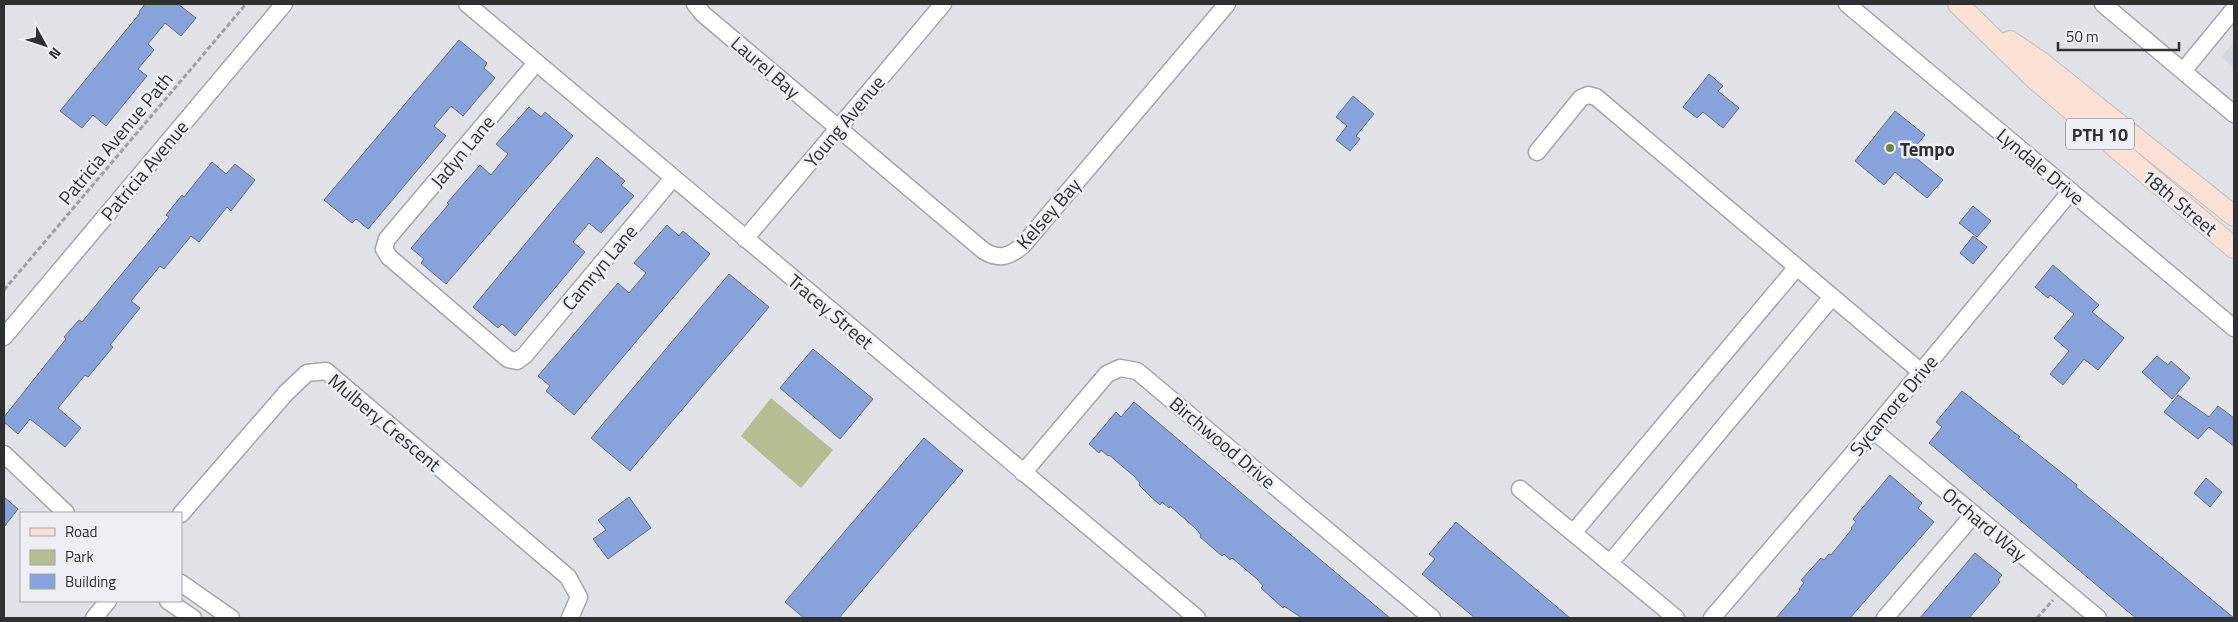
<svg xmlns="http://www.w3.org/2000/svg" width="2238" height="622" font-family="'Titillium Web',sans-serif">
<rect width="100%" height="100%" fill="#e0e2e7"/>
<path fill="#d3d8e4" d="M2234,42V69L2221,57Z"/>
<path fill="#b3be92" d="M771,398L833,450L801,488L741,436Z"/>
<path fill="#88a3dc" stroke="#6b6d71" d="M145,4H178L196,18L181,36L165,23L148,44L154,50L138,69L147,76L106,126L93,115L82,128L60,111L140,13L139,12Z
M459,40L487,63L484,68L495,78L463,116L451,106L434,126L446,136L368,229L356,219L352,223L324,200Z
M1709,74L1723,86L1718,91L1739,108L1723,128L1703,112L1697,118L1683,107Z
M1353,96L1374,114L1356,136L1360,139L1350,151L1336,140L1347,126L1336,117Z
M529,107L541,117L545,112L573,136L446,284L421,263L424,259L411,248L449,204L447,203L480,165L491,175L508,154L496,144Z
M1895,111L1925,135L1910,153L1943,180L1927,198L1895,172L1884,185L1855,161Z
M597,157L625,181L621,185L634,196L601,233L589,223L573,242L585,252L515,336L502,324L498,328L473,307Z
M212,162L226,174L235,164L255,180L231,211L227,207L199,242L191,236L164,269L160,266L131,301L140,308L110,345L113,347L88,377L85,375L58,408L81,428L65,447L30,419L18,434L4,422V417L66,339L64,337L79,320L82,322L169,217L166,215L182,195L184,197Z
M1973,206L1991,221L1977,237L1959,223Z
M667,225L679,236L683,231L710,254L574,415L546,391L550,386L538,376L618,283L629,293L646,273L634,263Z
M1973,236L1987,247L1973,264L1960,253Z
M2053,265L2099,305L2092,312L2124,338L2098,370L2084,359L2063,385L2050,374L2069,351L2054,338L2074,314L2050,295L2048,298L2035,287Z
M729,274L769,307L630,471L591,438Z
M813,349L873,399L840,439L780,388Z
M2157,356L2168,365L2171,361L2190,378L2172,399L2142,372Z
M1962,391L2020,437L2018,438L2077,485L2076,487L2234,618H2136L2126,610L1929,443L1942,427L1936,422Z
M2178,395L2209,417L2218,406L2234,418V446L2209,427L2198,439L2164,412Z
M1134,402L1285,530L1390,618H1302L1284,606L1283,608L1261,588L1263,586L1257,579L1232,558L1230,560L1224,554L1222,556L1200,537L1201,535L1195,528L1170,506L1169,508L1162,502L1160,505L1150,496L1139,485L1140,483L1134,476L1109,455L1108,456L1101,450L1099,453L1089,444L1116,412L1121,417Z
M924,438L963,471L839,618H804L785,602Z
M1890,475L1922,503L1918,508L1934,522L1850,618H1776L1800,590L1799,589L1804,583L1801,580L1821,558L1824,560L1829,554L1831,555L1852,529L1851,528L1856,522L1853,519Z
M2206,478L2222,492L2210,507L2194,493Z
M4,497L18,509L4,527Z
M629,497L651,528L608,559L593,539L606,530L598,520Z
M1456,522L1570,618H1475L1422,574L1435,559L1429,554Z
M1975,553L2002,575L1998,580L2000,582L1969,618H1920Z"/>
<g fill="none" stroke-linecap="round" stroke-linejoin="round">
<g stroke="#a4a6aa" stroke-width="19">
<path id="minor" d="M467,4L1197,618
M695,4L703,14L984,251C999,260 1010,257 1023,245L1227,4
M1847,4L2234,328
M2103,4L2234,114
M536,63L387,239L384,249L389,257L508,359L517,361L525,355L673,178
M2183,71L2234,9
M1537,152L1581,98L1588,95L1596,97L1921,372
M745,239L943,4
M4,337L284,4
M1873,430L2098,618
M4,454L66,513
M1023,473L1107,374L1120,368L1137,371L1432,618
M1520,489L1676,618
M181,514L286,393L307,373L326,371L568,577L579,597L570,618
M1573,533L1797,267
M1610,563L1832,297
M181,583L231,618
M168,601L193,618
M94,618L108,601
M1712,618L1873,430L2071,191
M1885,618L1974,514"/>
</g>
<g stroke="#c1c1c1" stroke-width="22">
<path id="major" d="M1958,4L2036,80L2234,248
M2010,41L2041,62L2234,216"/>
</g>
<path stroke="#9ea0a3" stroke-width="3" stroke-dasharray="5 2.5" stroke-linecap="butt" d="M4,290L246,4
M2037,618L2053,600"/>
<use href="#minor" stroke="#fff" stroke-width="16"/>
<use href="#major" stroke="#fae0d5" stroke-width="20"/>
</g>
<circle fill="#6e8436" stroke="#edeff4" stroke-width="2" cx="1890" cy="148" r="5"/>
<g text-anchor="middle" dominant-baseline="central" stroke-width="5" stroke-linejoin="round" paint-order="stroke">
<rect fill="#edeff4" stroke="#68696c" stroke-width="1" x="2066" y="118.5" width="68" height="31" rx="4"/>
<g font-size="18" font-weight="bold" fill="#2f3031">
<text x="2100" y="134">PTH 10</text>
</g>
<g font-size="19" fill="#2f3031" stroke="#edeff4">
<text transform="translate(766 67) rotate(41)">Laurel Bay</text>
<text transform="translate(844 121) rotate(-50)">Young Avenue</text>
<text transform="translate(115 138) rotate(-50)">Patricia Avenue Path</text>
<text transform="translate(462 151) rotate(-50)">Jadyn Lane</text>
<text transform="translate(2041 166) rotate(40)">Lyndale Drive</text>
<text transform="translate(144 170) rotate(-50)">Patricia Avenue</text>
<text transform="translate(2180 202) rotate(40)">18th Street</text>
<text transform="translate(1048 213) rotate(-49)">Kelsey Bay</text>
<text transform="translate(599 267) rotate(-50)">Camryn Lane</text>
<text transform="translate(831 311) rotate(40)">Tracey Street</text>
<text transform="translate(1893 405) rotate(-50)">Sycamore Drive</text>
<text transform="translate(385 422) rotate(40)">Mulbery Crescent</text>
<text transform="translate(1223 442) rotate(40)">Birchwood Drive</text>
<text transform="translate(1985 524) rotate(40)">Orchard Way</text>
</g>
<g font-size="19" font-weight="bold" fill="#2f3031" stroke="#edeff4" text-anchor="start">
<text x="1900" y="148">Tempo</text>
</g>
</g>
<rect width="2238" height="622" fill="none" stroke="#2f3031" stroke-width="10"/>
<rect x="20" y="512" width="162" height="90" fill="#edeff4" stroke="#a1a3a6"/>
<rect x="30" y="528" width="25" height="8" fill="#fae0d5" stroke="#a1a3a6"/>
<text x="65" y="537" font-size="15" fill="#2f3031">Road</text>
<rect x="30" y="550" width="25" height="15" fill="#b3be92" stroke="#a1a3a6"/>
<text x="65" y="562" font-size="15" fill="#2f3031">Park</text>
<rect x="30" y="574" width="25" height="15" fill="#88a3dc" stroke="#a1a3a6"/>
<text x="65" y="587" font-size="15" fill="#2f3031">Building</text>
<g transform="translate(45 45) rotate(130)" stroke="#edeff4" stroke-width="4" paint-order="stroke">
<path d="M0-4L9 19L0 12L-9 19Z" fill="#2f3031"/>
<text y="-8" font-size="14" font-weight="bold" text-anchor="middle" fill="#2f3031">N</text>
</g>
<path d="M2058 42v8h121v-8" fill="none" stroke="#2f3031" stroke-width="2.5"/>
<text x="2066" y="42" font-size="15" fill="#2f3031" stroke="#edeff4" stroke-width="4" paint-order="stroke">50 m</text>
</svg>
